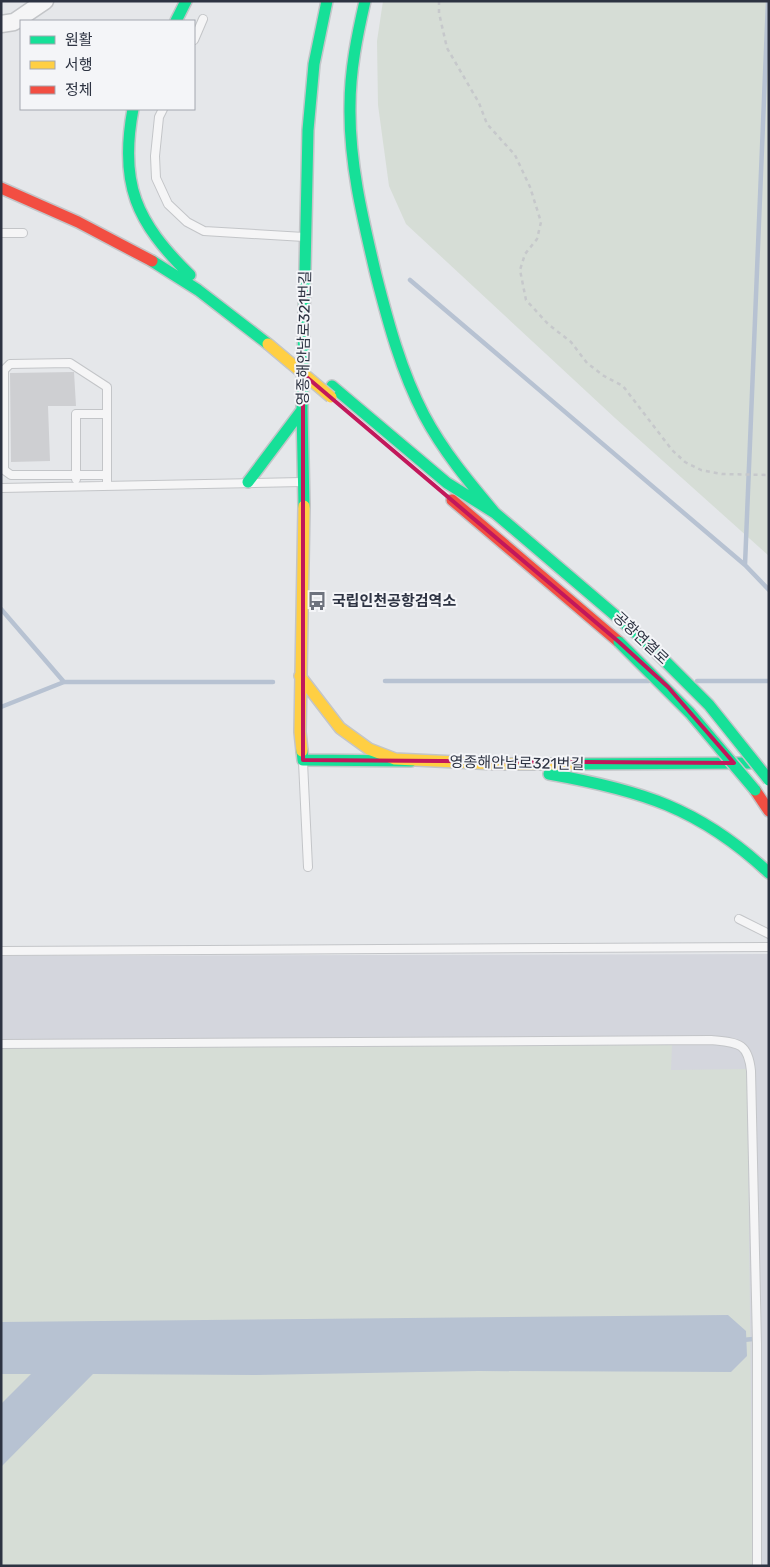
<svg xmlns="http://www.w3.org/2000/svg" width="770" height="1567" font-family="Rubik,'Noto Sans KR',sans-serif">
<rect width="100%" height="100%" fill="#e5e7ea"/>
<path fill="#d4d6dd" d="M769,954V1566H1V956Z"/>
<path fill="#d6ddd6" d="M383,1H769V556L615,418L406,224L389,186L378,105L377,41Z
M602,1044L672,1045L671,1070L747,1069L753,1566H1V1048Z"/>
<path fill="#b7c2d2" d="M728,1315L746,1331L747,1356L731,1372L478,1371L256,1375L93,1374L1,1467V1404L31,1374H1V1322Z"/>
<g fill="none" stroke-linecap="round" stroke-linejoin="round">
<path stroke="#b7c2d2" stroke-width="4.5" d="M410,280L745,565L769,590
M745,565L768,1
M1,609L64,682
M385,681H649
M697,681H769
M1,707L64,682H273
M743,1340L753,1339"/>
</g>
<path fill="#cecfd2" d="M74,372L76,406H48L50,461L11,462L10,373Z"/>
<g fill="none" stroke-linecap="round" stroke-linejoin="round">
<g stroke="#c3c5c8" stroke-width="10">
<path id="lane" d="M194,40L203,19
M163,109L159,117L155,156L156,178L168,204L187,222L204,231L304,237
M1,233H23
M76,479V414H107
M107,485V387L70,363L10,364L4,370V470L11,475H107
M1,488L302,482
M303,762L308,867
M739,919L769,934
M1,951L769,947
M1,1044L711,1040C738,1043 748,1042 751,1071L757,1344V1566"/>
</g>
<g stroke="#c3c5c8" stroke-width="19">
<path id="street" d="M1,24L14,22L45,1"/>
</g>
<g stroke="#c3c5c8" stroke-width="14">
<path id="fast" d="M365,1C357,36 350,70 350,106C349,163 363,220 376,275C388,322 401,371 424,415C443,451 469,482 495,513
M176,21L186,1
M133,109C119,184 136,222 190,275
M152,261L198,290L268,344
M332,386L447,483L495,513L643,639
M248,482L302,410
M304,506L302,410L308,130L314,64L327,1
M302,751L303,760L411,761
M575,764L750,763
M549,774C640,790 700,808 769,873"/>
</g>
<g stroke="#c3c5c8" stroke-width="14">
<path id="slow" d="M300,676L340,728L369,749L395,759L497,764H575
M302,751L300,732L304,506"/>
</g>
<g stroke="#c3c5c8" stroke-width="14">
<path id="jam" d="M1,188L78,222L152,261
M452,500L619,642
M755,790L769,811"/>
</g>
<path stroke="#c6c8cb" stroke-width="2.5" stroke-dasharray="4 4" stroke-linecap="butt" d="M439,1V13L447,48L479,103L487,124L515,155L530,187L541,222L537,239L525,254L520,270L526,300L548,324L571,342L587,363L604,376L623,386L672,450L685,462L701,470L722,474L769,475"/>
<use href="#lane" stroke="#f5f5f6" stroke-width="8"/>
<use href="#street" stroke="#f5f5f6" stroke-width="16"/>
<use href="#fast" stroke="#16e098" stroke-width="11"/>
<use href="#slow" stroke="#ffcf43" stroke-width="11"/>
<use href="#jam" stroke="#f24e42" stroke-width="11"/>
<g stroke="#c3c5c8" stroke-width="14" stroke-linecap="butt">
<path id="fast-bridge" d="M643,639L709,705L769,780
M619,642L690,713L755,790"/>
</g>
<g stroke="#c3c5c8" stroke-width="14" stroke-linecap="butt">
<path id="slow-bridge" d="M268,344L331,397"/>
</g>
<use href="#fast-bridge" stroke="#16e098" stroke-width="11"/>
<use href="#slow-bridge" stroke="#ffcf43" stroke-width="11"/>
</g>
<path fill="none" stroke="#c2185b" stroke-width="4" stroke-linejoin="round" d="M303,374L619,642L668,687L734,763L303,760Z"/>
<defs>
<g id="bus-bare" transform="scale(1.5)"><path d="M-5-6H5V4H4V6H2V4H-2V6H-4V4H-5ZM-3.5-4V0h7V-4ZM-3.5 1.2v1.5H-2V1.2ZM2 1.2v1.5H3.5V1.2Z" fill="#6d727d" stroke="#f4f5f8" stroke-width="2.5" paint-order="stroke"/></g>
</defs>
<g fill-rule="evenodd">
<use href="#bus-bare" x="317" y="601"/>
</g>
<g text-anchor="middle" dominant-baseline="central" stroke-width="4" stroke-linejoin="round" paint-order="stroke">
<g font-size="15" fill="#2d3342" stroke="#f4f5f8">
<text transform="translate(304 338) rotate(-89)">영종해안남로321번길</text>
<text transform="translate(641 638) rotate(43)">공항연결로</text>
<text transform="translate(517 763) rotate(1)">영종해안남로321번길</text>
</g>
<g font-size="15" font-weight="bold" fill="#2d3342" stroke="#f4f5f8" text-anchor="start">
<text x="332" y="601">국립인천공항검역소</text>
</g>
</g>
<rect width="770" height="1567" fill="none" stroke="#2d3342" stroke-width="5"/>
<rect x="20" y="20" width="175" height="90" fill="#f4f5f8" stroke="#a4a7af"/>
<rect x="30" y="36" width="25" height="8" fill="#16e098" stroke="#a4a7af"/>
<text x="65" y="45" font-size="15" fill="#2d3342">원활</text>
<rect x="30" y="61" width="25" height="8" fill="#ffcf43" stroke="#a4a7af"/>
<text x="65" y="70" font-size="15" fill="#2d3342">서행</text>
<rect x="30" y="86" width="25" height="8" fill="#f24e42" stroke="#a4a7af"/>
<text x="65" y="95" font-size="15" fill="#2d3342">정체</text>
</svg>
